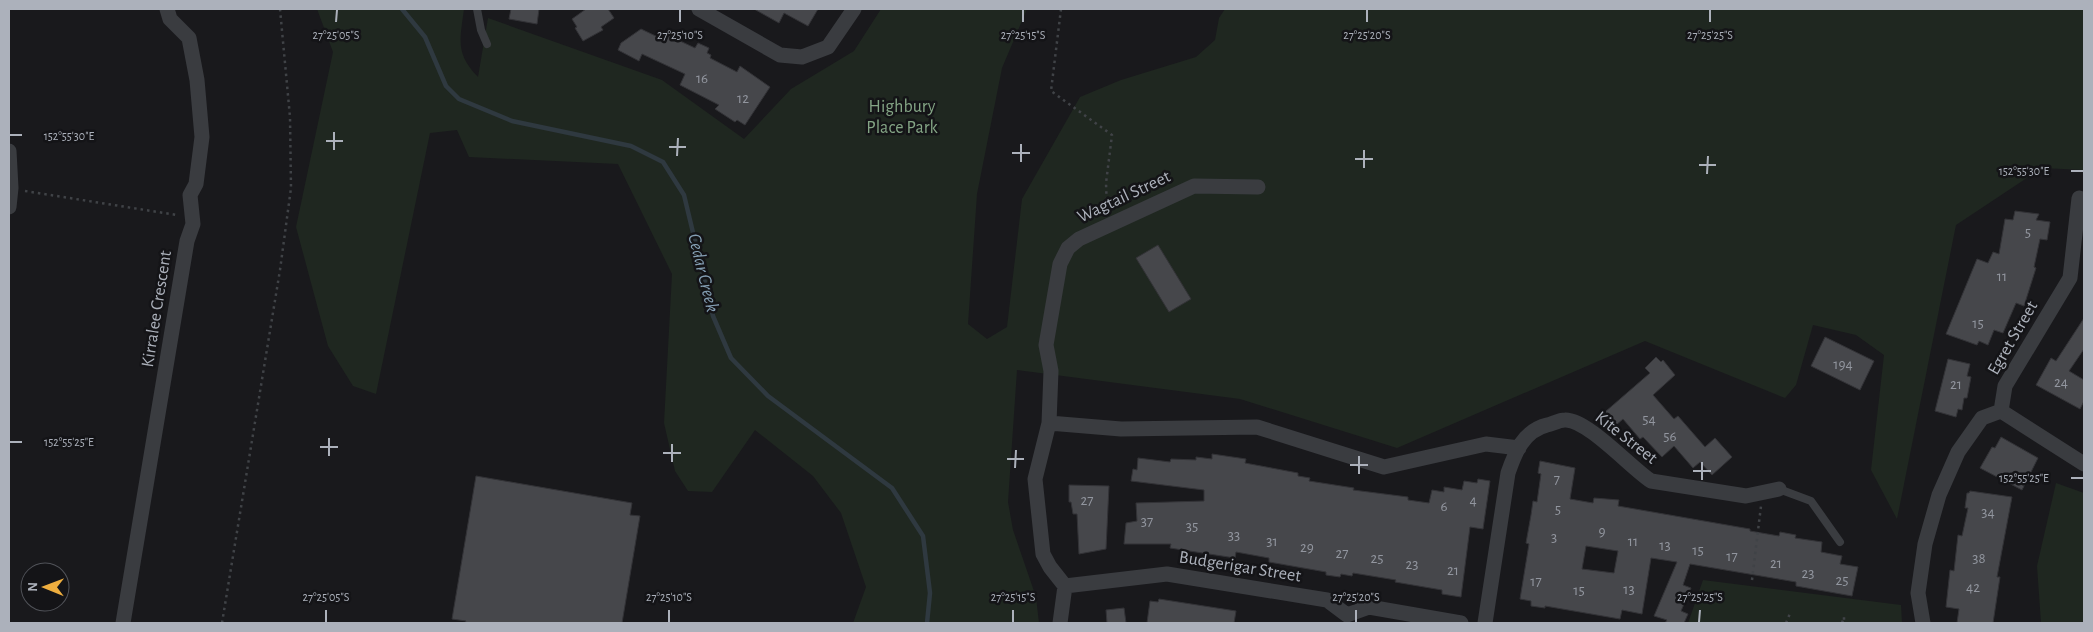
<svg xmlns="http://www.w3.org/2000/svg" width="2093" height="632" font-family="'Alegreya Sans',sans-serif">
<rect width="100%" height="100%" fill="#19191c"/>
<path fill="#1f2720" d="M317,9H464C460,40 455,53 478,77L488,18L662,80L744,139L791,89L854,51L881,9H1027L1002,68L977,194L968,324L987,339L1007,327L1022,199L1080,97L1121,80L1196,57L1215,40L1219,18L1225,9H2084V170L2042,168L1956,225L1897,519L1871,470L1884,355L1856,335L1813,325L1796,385L1785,398L1645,341L1397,448L1240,399L1017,370L1008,502L1013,530L1036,597L1039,623H853L866,587L841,513L813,476L755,430L712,492L688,491L675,471L664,423L672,274L618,164L469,157L457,130L430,133L376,394L353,386L328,346L296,227L333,52Z
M2056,483L2084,493V623H2041L2037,566Z
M1703,580L1901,605L1902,623H1688Z"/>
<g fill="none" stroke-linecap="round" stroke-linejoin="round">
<path stroke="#2f3940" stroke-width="4.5" d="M402,9L425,37L446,86L459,99L512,121L631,146L663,162L684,195L713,316L731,358L768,396L892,488L923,536L930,593L927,623"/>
</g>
<path fill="#46474b" stroke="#333337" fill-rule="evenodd" d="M511,9H539L537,24L509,19Z
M586,9H608L614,18L601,27L603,30L583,41L575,28L577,27L572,19Z
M754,9H818L808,26L784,13L779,23Z
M641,29L662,39L665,34L695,48L698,43L709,48L707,53L711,55L710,58L737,72L740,66L770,87L745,125L737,120L735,122L715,109L719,105L680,85L685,74L642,54L639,61L618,50L621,43Z
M2015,211L2039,214L2036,220L2050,222L2047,240L2040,239L2034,267L2036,268L2024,306L2016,303L2003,333L1994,330L1988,345L1979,341L1977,345L1946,334L1977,259L1988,263L1993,252L1999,254L2005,219L2013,220Z
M1158,245L1191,299L1169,312L1136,258Z
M2084,318V349L2069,371L2084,380V401L2080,409L2036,385L2051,358L2056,361Z
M1825,337L1874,361L1860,390L1811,366Z
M1656,357L1661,362L1663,360L1675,375L1653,395L1674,419L1678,416L1705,447L1715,438L1732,457L1712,475L1700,462L1693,468L1674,446L1662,457L1643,437L1640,439L1623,419L1616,425L1605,412L1650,373L1645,368Z
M1948,359L1970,364L1967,376L1971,377L1967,398H1964L1962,410L1958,409L1956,417L1935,411Z
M2001,437L2038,458L2022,490L1980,468L1992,447L1995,448Z
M1212,454L1246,459L1245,463L1298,473V476L1310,478L1309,481L1354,488L1353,490L1408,497V500L1429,503L1432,490L1444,492V487L1462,490L1464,481L1477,483L1478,479L1490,481L1483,529L1470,527L1461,597L1442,594V590L1395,582L1396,580L1353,573L1352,576L1341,574L1340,577L1326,575V572L1269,562V558L1236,552L1235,558L1170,548L1171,544H1124L1126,523L1137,521L1136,503L1204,501V490L1131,481L1133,469L1137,470L1138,458L1170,462L1171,459L1196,460V457L1212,459Z
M1540,461L1575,468L1570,499L1593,503L1594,498L1619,500L1618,506L1750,529V531L1779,536L1780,532L1796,535L1795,538L1822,542L1821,552L1842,556L1840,564L1858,567L1852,596L1796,586V582L1690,564L1683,585L1691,588L1681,611L1688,614L1684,623H1665L1667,620L1654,616L1677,562L1651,558L1642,614L1622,610L1620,619L1545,606V608L1531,606V601L1520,599L1529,544L1526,543L1531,515L1533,501L1537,502L1541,474L1538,473ZM1586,546L1618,551L1614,573L1582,569Z
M476,476L632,503L630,515L640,516L622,623H465L466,621L452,619Z
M1069,485L1109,486L1106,549L1079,554L1077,514H1073L1071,502H1069Z
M1970,491L2012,497L1997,577H2000L1993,623H1957L1959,609L1946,607L1950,570L1954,571L1958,535L1962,536L1968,508H1965L1967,493H1969Z
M1159,599L1236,611L1234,623H1147L1150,601L1158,602Z
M1124,608L1126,623H1107L1106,610Z"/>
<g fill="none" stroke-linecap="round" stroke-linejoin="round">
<path stroke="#404347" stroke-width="2.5" stroke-dasharray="2.5 4" stroke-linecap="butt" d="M1061,9L1051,91L1112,135L1106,183L1107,210
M25,191L177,215
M1752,580L1761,506
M222,623L280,270L291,188L290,117L280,9
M1786,623L1791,611
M1842,623L1844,617V623"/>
<path stroke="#3a3c40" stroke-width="8" d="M477,9L481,30L487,44
M1779,489L1811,501L1840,542"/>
<path stroke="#3a3c40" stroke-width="15" d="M699,9L780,55L802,57L828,47L854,9
M9,151L11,188L9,207
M2001,411L2084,464
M1049,423L1121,429L1257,427L1384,467L1486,444L1519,448
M1065,586L1167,574L1327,600L1347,615L1369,607L1461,623
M123,623L187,241L193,224L190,195L196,184L202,137L197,80L189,38L170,19L167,9
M1060,623L1065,586L1050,567L1043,554L1035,479L1049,423L1051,371L1046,345L1060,264L1068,248L1079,239L1194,186L1258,187
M1485,623L1508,473C1515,453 1523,431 1547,425C1552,424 1559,420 1565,420C1587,419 1631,468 1651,481L1746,496L1779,489
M1923,623L1918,593L1925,544L1939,495L1958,452L1982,418L2001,411L2005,386L2070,278L2079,198"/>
</g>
<path fill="none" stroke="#acb1bb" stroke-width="2" d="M336,22L337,10M680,22V10M1023,22V10M1367,22V10M1710,22V10M10,135H22M326,141H343M669,147H686M334,150V132M1012,153H1030M677,156L678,138M1355,159H1373M1021,162V144M1699,165H1716M1364,168V150M2071,171H2083M1707,174L1708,156M10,442H22M320,447H338M663,453H681M329,456V438M1007,459H1024M672,462V444M1350,465H1368M1015,468L1016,450M1693,471H1711M1359,474V456M2071,478H2083M1702,480V462M326,622V610M669,622V610M1013,622V610M1356,622V610M1699,622L1700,610"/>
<g text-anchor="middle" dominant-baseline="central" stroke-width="5" stroke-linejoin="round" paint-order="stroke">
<g font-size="15" fill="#92969f">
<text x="702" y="78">16</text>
<text x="743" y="98">12</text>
<text x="2028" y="232">5</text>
<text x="2002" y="276">11</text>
<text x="1978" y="323">15</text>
<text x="1843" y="364">194</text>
<text x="2061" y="382">24</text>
<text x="1956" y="384">21</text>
<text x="1649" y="419">54</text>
<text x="1670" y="436">56</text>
<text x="1557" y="479">7</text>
<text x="1087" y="500">27</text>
<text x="1473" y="500">4</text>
<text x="1444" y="506">6</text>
<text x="1558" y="509">5</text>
<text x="1988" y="512">34</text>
<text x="1147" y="521">37</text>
<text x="1192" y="526">35</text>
<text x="1602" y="531">9</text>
<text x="1234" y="535">33</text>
<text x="1554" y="537">3</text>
<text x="1272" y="541">31</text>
<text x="1633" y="541">11</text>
<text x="1665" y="545">13</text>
<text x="1307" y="547">29</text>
<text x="1698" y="550">15</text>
<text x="1342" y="553">27</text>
<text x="1732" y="556">17</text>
<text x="1377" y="558">25</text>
<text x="1979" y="558">38</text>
<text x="1776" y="563">21</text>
<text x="1412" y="564">23</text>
<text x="1453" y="570">21</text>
<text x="1808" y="573">23</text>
<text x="1842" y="580">25</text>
<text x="1536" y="581">17</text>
<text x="1973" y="587">42</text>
<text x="1629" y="589">13</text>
<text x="1579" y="590">15</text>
</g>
<g font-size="18" fill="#84a585" stroke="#141417">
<text x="902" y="107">Highbury<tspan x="902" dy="21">Place Park</tspan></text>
</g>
<g font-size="18" fill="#acb1bb" stroke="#141417">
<text transform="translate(1124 197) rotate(-25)">Wagtail Street</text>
<text transform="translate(157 309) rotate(-81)">Kirralee Crescent</text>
<text transform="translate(2013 338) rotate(-60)">Egret Street</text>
<text transform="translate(1626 438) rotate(38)">Kite Street</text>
<text transform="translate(1240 567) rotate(9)">Budgerigar Street</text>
</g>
<g font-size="19" font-style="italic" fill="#859fb4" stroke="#141417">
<text transform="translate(703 273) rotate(76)">Cedar Creek</text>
</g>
</g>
<g font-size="12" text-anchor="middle" fill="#acb1bb" stroke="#141417" stroke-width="5" stroke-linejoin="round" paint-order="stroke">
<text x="336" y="39">27°25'05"S</text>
<text x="680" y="39">27°25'10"S</text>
<text x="1023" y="39">27°25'15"S</text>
<text x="1367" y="39">27°25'20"S</text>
<text x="1710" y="39">27°25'25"S</text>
<text x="69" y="140">152°55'30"E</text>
<text x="2024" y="175">152°55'30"E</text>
<text x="69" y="446">152°55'25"E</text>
<text x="2024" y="482">152°55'25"E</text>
<text x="326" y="601">27°25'05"S</text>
<text x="669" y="601">27°25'10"S</text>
<text x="1013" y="601">27°25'15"S</text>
<text x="1356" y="601">27°25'20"S</text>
<text x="1700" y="601">27°25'25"S</text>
</g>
<rect width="2093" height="632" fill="none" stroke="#acb1bb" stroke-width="20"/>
<g transform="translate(45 587) rotate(271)"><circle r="24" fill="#141417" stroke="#515359"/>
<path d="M0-4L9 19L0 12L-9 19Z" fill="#eeae3f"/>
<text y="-8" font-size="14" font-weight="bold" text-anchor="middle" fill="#acb1bb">N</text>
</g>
</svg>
